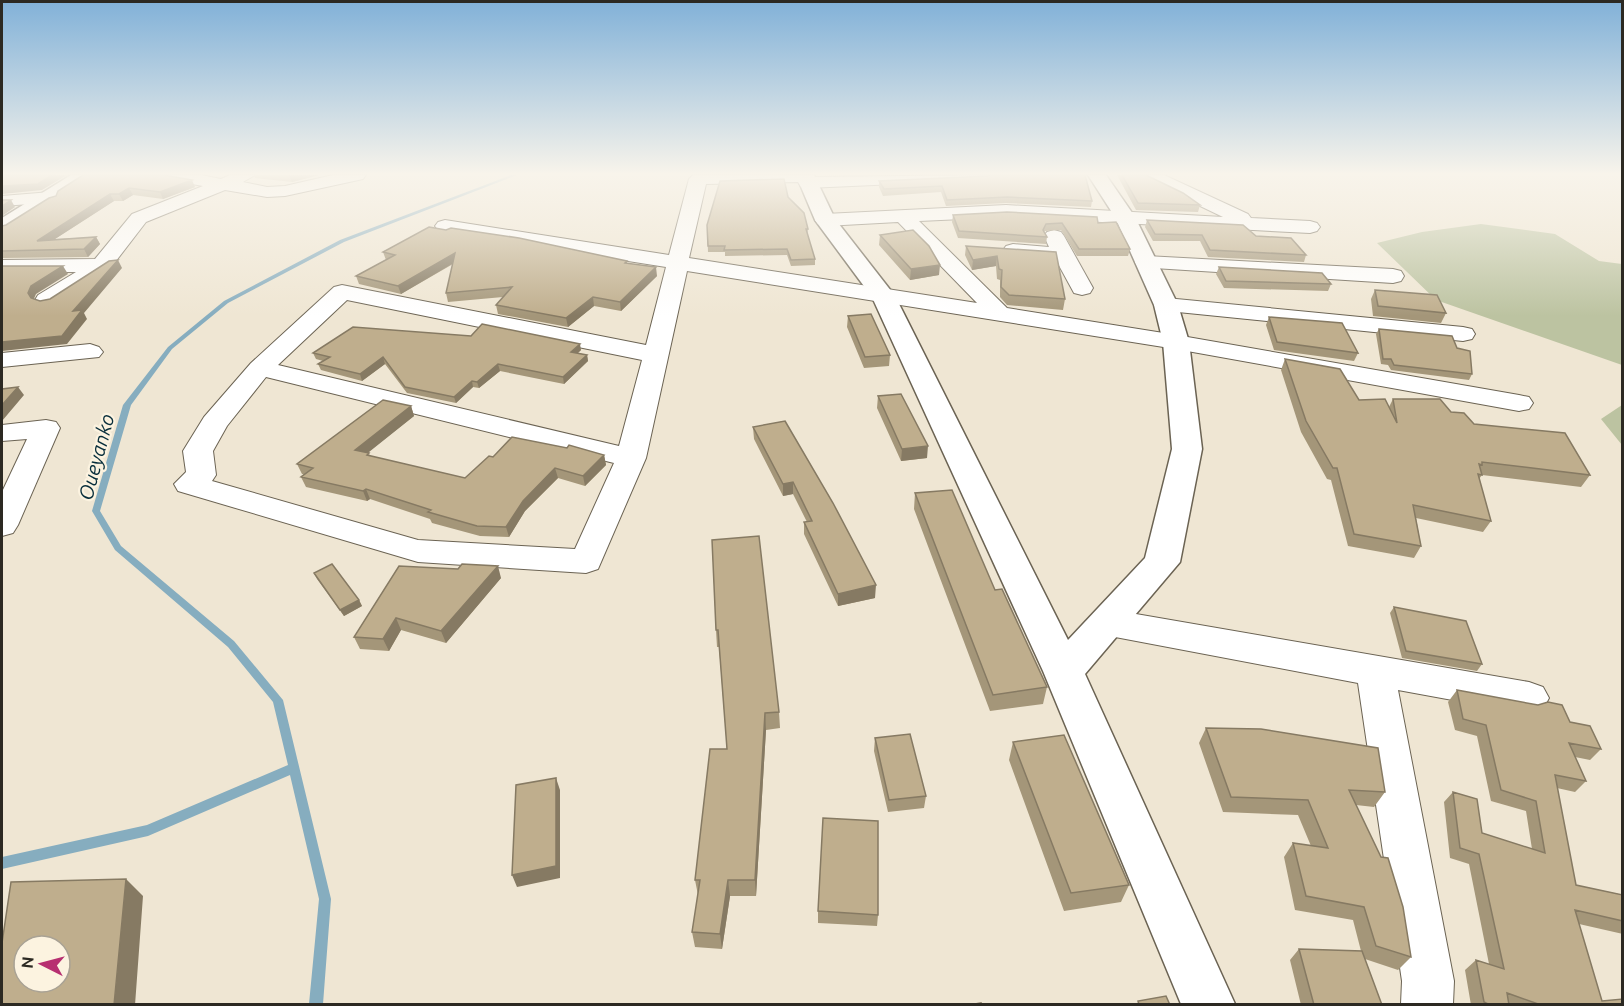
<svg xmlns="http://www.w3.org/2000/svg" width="1624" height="1006" font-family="Ubuntu,sans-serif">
<rect width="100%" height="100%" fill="#efe6d3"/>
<path fill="#bcc3a1" d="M1481,224L1555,234L1599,261L1622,264V365L1436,300L1377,243L1422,232Z
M1622,405V445L1601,419Z"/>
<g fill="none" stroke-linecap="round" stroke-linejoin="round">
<path fill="#86adbf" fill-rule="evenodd" d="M511,175H517L344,242L228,303L172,349L131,405L100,511L121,546L234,641L283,700L331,899L323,1004H309L319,899L290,775L148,836L2,869V857L147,825L288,765L273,702L228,647L115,550L92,511L123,405L168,347L224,301L340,240Z"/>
<g stroke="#6b6353" stroke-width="2">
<path id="minor" d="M161,175H201L221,179L230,175H255L243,182L267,187L285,186L333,175H366L363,179L285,196L267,197L225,190L146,222L109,270L54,305L46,307L38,305L35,300L38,295L76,272H2V260L95,259L132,214L203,186L164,179Z
M693,175H812L814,177L995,175L992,179L986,180L807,188L801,187L798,182L706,184L689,258L977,303L898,222L825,226L818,224L815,220L818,216L825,214L1006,205L1223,217L1144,179L1141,175H1164L1248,214L1251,218L1310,221L1317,223L1320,227L1317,231L1310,233L1006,217L919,221L1007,308L1176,335L1519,395L1529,397L1533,403L1529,409L1519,411L1176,349L687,271L646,458L598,569L586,573L418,562L178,491L174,484L186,472L183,451L204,417L251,363L334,287L342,285L646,345L666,267L445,232L438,230L435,226L438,222L445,220L669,255L689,179ZM347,300L642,360L619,446L278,365ZM266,377L614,463L575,549L418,540L212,481L216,475L213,451L227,426Z
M51,192L58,194L60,198L58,202L2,206V196Z
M1054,230L1061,232L1064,236L1093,288L1090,293L1082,295L1074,293L1056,260L1006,254L1003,250L1006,246L1013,244L1049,247L1044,236L1047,232Z
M1146,256L1393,269L1401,271L1404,276L1401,281L1393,283L1138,267L1135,262L1138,257Z
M1166,298L1463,327L1472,329L1475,334L1472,339L1463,341L1158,310L1154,305L1158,300Z
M90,344L99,347L103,352L99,357L2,367V353Z
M46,420L56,422L60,428L18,525L13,533L2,536V492L27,439L2,441V425Z
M1107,609L1529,682L1543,687L1549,698L1543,709L1529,714L1398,690L1454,981L1453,1004H1401L1402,981L1358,683L1094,633L1089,623L1094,613Z"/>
</g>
<g stroke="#6b6353" stroke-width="3">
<path id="tertiary" d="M71,175H93L9,231L2,233V218Z
M796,175H814L835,219L895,296L1068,640L1145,558L1172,449L1163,342L1154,305L1115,217L1088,175H1106L1135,217L1178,305L1189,342L1202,449L1180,562L1085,674L1235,1004H1181L1043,671L872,297L815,220Z"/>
</g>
<use href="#minor" fill="#fff" fill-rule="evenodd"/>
<use href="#tertiary" fill="#fff" fill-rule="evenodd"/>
</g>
<path fill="#a49679" d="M83,175L195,187L163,199L133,195L123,201H114L55,239L96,237L100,244L88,257L2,258V226L6,225L56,196Z
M254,175H319L292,182L255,178Z
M1117,175H1146L1200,205L1198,212L1136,210Z
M987,176L1092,201L1091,207L1006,203L946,206L941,192L883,196L879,187V181Z
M788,197L808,229L807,235L815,259V265L791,266L787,255L725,256V252H708L707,225Z
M953,215L1098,223L1130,249L1128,256H1077L1061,230L1045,231L1044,232L1047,237L1046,244L958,238L952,222Z
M1147,220L1256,236L1306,255L1304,262L1208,257L1200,241H1153L1145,227Z
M880,235L939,275L910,280L879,245Z
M966,246L1056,252L1065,299L1063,310L1007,305L1000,297V280L997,279L996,266L972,270L965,255Z
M383,252L627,261V263L657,276L621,311L594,306L568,327L498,314L496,305L503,297L448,302L446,293L453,264L401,294L359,284L356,276L386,260Z
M1219,267L1331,284L1328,291L1224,288L1216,274Z
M1375,290L1446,313L1441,323L1373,316L1371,299Z
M848,316L890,355L889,366L864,368L847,327Z
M1269,317L1358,353L1354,361L1274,350L1266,325Z
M1379,329L1457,348L1472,374L1469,380L1391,370L1388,365L1381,364L1376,334Z
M581,350L578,353L587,355L588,361L564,384L500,371L479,388L473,387L456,403L407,393L385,364L362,381L321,370L318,364L323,361L316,359L313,353Z
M1285,359L1359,400L1389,407L1393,399L1451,412L1474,424L1590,475L1581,487L1482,475L1479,479L1491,521L1483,532L1416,518L1421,546L1414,558L1348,546L1331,480L1327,479L1301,432L1281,370Z
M878,396L927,458L901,461L877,408Z
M411,406L414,416L367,453H369L370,456L465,478L493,457L567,448L604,455L606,465L585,486L558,478L525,511L509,537L480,536L432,523L430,519L370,499L367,501L306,487L301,477L304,474H302L297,464Z
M785,421L875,598L838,606L804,534V522H807L793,494L783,496L754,439L753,427Z
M915,493L995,590L1047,687L1043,704L990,711L914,509Z
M712,540L779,712L780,728L766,730L756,896H730L722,949L695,947L692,932L698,895L695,880L727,749L719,647H717L716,630Z
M399,566L501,578L446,643L401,630L389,651L360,649L354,637Z
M314,573L359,600L362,606L344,616L317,579Z
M1394,607L1482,664L1477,671L1402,658L1390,613Z
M1457,690L1570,722L1601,749L1590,760L1575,757L1586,781L1575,792L1557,788L1576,885L1623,895V934L1579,924L1602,1001L1623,1005H1471L1465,970L1476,960L1489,964L1469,864L1450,858L1444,802L1453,792L1482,833L1532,849L1526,811L1491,801L1477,736L1455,730L1448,702Z
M1206,728L1385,792L1374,807L1356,805L1411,957L1398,970L1365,959L1382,1005H1301L1290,960L1299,949L1361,951L1353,920L1295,910L1284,857L1293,843L1311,846L1298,815L1223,812L1199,743Z
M875,738L926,796L924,808L888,812L874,751Z
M1013,742L1129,885L1121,902L1064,911L1009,760Z
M818,911L878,915L877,926L818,923Z"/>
<path fill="#867a63" d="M52,175H67L42,190L2,194V186Z
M289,175H319L292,182Z
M192,180L195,187L163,199L160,192Z
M129,188L133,195L123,201L119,194Z
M110,194L114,201L41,248L37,241Z
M11,200L15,207L2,216V206Z
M96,237L100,244L88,257L84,249Z
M455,253L457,261L401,294L398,286Z
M997,256L996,266L972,270L973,260Z
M118,260L122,268L84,313L87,319L67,344L2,351V352V342L73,311Z
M940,265L939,275L910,280L911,269Z
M63,266L68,274L36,294L33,301L28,293L31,286Z
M656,267L657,276L621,311L620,302Z
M593,297L594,306L568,327L566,318Z
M580,344L581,350L572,358L571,352Z
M587,355L588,361L564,384L563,377Z
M383,357L385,364L362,381L360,374Z
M498,364L500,371L479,388L477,382Z
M472,381L473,387L456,403L454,397Z
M18,387L24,395L2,421V405Z
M411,406L414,416L359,460L355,450Z
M928,446L927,458L901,461L902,449Z
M604,455L606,465L585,486L583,476Z
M555,468L558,478L525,511L509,537L506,527L523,501Z
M793,482V494L783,496V484Z
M366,489L370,499L367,501L363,491Z
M498,566L501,578L446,643L441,631Z
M876,585L875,598L838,606V594Z
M359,600L362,606L344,616L340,610Z
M396,618L401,630L389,651L383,639Z
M765,713L766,730L756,896L755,880Z
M556,778L560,790V878L517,887L512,875Z
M126,879L143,896L135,1005H114Z
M728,880L730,896L722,949L720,934Z"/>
<path fill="#bfae8d" stroke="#867a63" stroke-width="1.5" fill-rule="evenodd" d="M2,175H52L38,184L2,186Z
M83,175H164L192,180L160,192L129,188L119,194H110L37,241L96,237L84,249L2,251V226L6,225L49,198L56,196L58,191Z
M992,175H1085L1092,201L1007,197L947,200L942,186L884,189L879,181L987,176Z
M1122,175H1146L1183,193L1200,205L1138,203Z
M784,179L788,197L804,213L808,229H806L815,259L791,260L787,249L724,250L725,246H708L707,225L720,181Z
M2,200H11L2,206Z
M1007,212L1097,217L1098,223L1116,222L1130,249H1079L1062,223L1046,224L1043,230L1047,237L959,231L953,215Z
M1147,220L1243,225L1256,236L1291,238L1306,255L1210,250L1202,235L1155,234Z
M429,227L446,230L451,228L519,238L627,261L625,263L656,267L620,302L593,297L566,318L496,305L512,287L446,293L455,253L398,286L356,276L395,255L383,252Z
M913,230L929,246L940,265L911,269L880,235Z
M966,246L1056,252L1065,299L1009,295L1001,287L1002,270L999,269L997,256L973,260Z
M118,260L73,311L82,310L62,336L2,342V266H63L31,286L28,293L31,298L40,301L50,299L109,261Z
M1219,267L1322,273L1331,284L1226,281Z
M1375,290L1437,295L1446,313L1378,306Z
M871,314L890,355L865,357L848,316Z
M1269,317L1342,323L1358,353L1277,342Z
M482,324L580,344L571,352L587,355L563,377L498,364L477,382L472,381L454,397L405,387L383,357L360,374L318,364L330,357L313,353L353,327L471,336Z
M1379,329L1452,336L1457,348L1470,351L1472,374L1394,365L1391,359H1383Z
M1285,359L1340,369L1359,400L1385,399L1397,423L1393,399H1440L1451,412L1464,413L1474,424L1565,433L1590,475L1482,462V465L1479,464L1482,475L1478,474L1491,521L1413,505L1421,546L1354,534L1337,468H1333L1306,421Z
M18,387L2,405V389Z
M901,394L928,446L902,449L878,396Z
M383,400L411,406L355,450L369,453L367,455L465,478L489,456L493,457L512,437L567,448L569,445L604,455L583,476L555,468L523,501L506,527L477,526L428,512L431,510L366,489L363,491L301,477L313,468L297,464Z
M785,421L833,503L876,585L838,594L804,522L812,521L793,482L783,484L753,427Z
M952,490L995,590L1002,589L1047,687L993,695L915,493Z
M759,536L779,712L765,713L755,880H728L720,934L692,932L700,880H695L710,749H727L718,630H716L712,540Z
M332,564L359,600L340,610L314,573Z
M462,564L498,566L441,631L396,618L383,639L354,637L399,566L458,569Z
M1394,607L1466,621L1482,664L1406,651Z
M1457,690L1538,705L1548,702L1562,705L1570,722L1590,726L1601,749L1569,743L1586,781L1555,775L1576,885L1623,895V921L1575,910L1602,1001L1623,999V1005H1541L1507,993L1509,1005H1490L1484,1002L1476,960L1504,969L1479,854L1460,848L1453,792L1477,799L1482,833L1545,853L1536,801L1501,790L1486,725L1463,719Z
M1206,728L1261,729L1378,748L1385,792L1349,790L1381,857L1388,858L1403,907L1411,957L1376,946L1364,907L1306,896L1293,843L1328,848L1308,800L1231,797Z
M910,734L926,796L889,800L875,738Z
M1064,735L1129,885L1071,893L1013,742Z
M556,778V866L512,875L516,785Z
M823,818L878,821V915L818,911Z
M126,879L114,1005H2V943L11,882ZM24,946H60V982H24Z
M1299,949L1362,951L1382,1005H1314Z
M1166,996L1170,1005H1139L1138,1001Z
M981,1003V1005H969Z"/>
<linearGradient id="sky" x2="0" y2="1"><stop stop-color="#81b1d8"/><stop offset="0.55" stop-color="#f8f4eb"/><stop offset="1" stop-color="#f8f4eb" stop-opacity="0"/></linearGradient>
<rect width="1624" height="316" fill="url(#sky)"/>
<g text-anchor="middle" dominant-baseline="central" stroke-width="4.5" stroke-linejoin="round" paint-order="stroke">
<g font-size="20" font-style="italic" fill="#082e3b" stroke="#fcf3e0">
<text transform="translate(96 457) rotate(-75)">Oueyanko</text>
</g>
</g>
<rect width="1624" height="1006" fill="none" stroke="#2c2922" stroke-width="6"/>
<g transform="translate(42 964) rotate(276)"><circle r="28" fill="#fcf3e0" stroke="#a9a294" stroke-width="1.5"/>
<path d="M0-4.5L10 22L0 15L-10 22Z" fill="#b72f70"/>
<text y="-9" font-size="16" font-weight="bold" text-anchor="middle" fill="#2c2922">N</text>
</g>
</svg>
